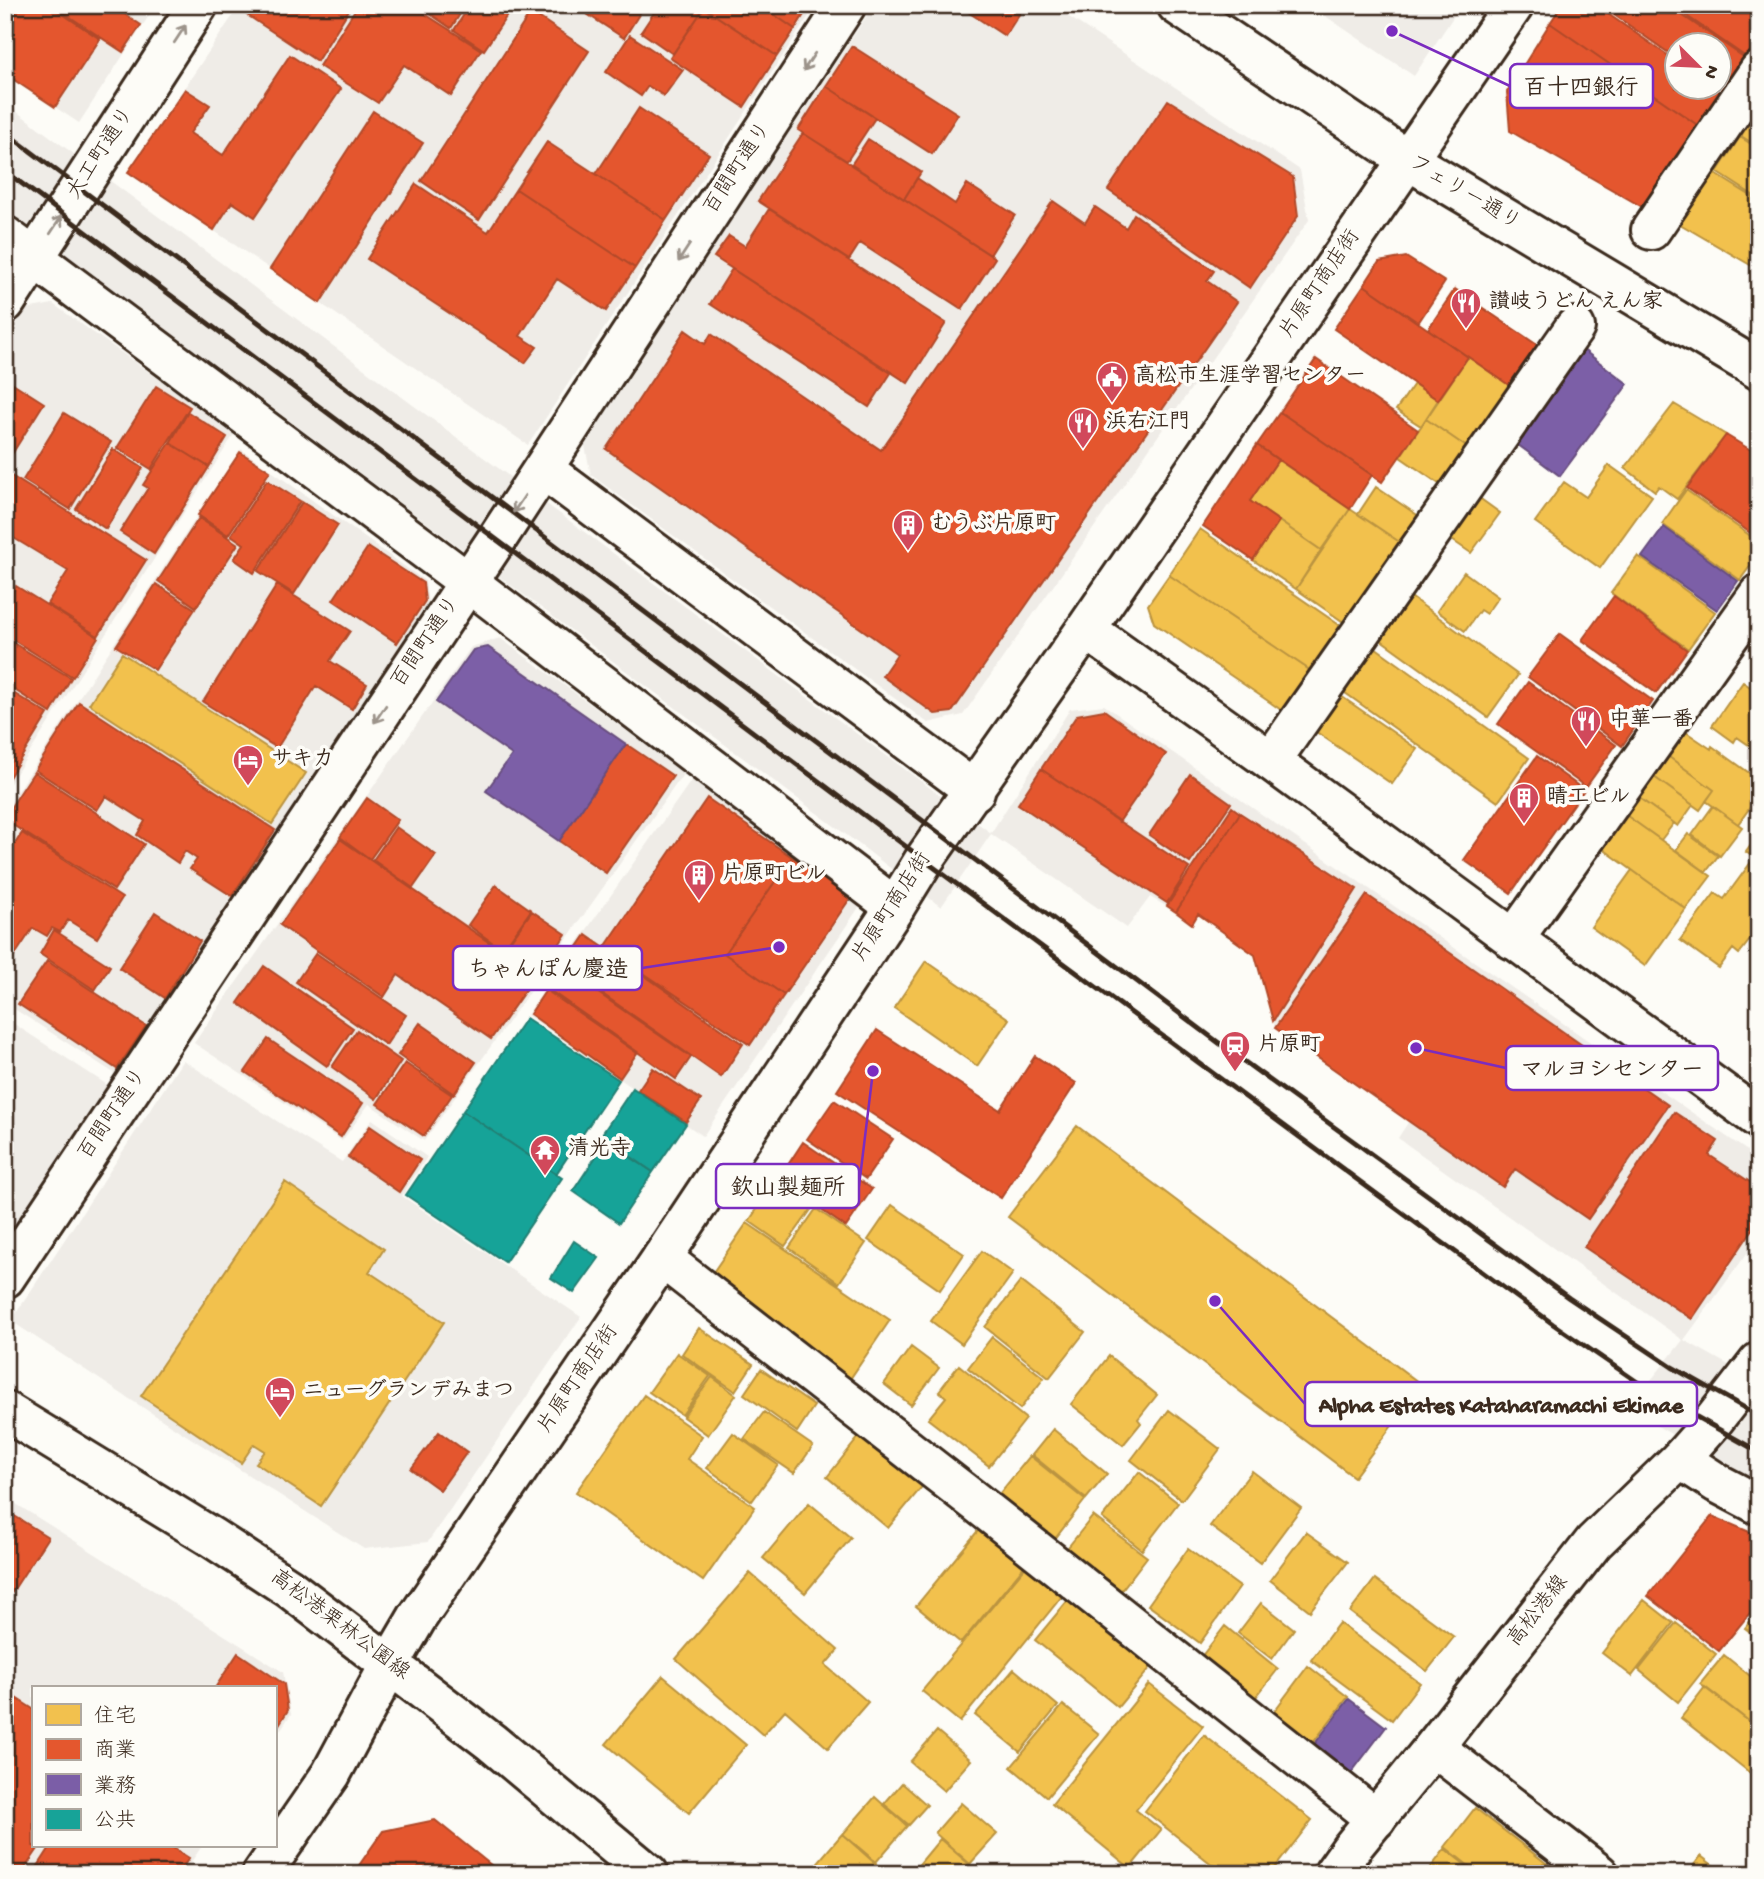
<svg xmlns="http://www.w3.org/2000/svg" width="1764" height="1879" font-family="'Gochi Hand','Klee One',sans-serif">
<rect width="100%" height="100%" fill="#fdfcf7"/>
<filter id="ink" filterUnits="userSpaceOnUse"><feTurbulence type="fractalNoise" baseFrequency=".0143" numOctaves="2"/><feDisplacementMap in="SourceGraphic" scale="14" xChannelSelector="R" yChannelSelector="G"/><feConvolveMatrix kernelMatrix="1 2 1 2 8 2 1 2 1" color-interpolation-filters="sRGB"/></filter>
<g filter="url(#ink)">
<path fill="#efece7" d="M5,5H156L79,123L5,74Z
M240,5H816L528,445L128,172Z
M874,5H1051L1300,170L1309,220L963,715L928,723L591,475L584,441Z
M1309,5H1461L1414,76Z
M5,103L991,833L1070,709L1104,705L1759,1159V1237L1684,1340L1759,1382V1481L1716,1460L1628,1409L1683,1340L1398,1138L1409,1121L1275,1028L1255,955L1199,914L1192,924L1176,912L1150,897L1127,928L991,834L941,907L864,848L5,209Z
M53,304L235,433L5,791V341L26,309Z
M241,449L425,581L428,604L117,1075L5,1003V811Z
M500,638L684,773L424,1141L369,1104L342,1141L194,1043L471,647Z
M693,778L864,900L703,1136L527,1015Z
M5,1018L109,1086L5,1247Z
M183,1060L300,1136L342,1162L372,1119L427,1157L402,1196L581,1317L428,1542L364,1549L128,1398L11,1321Z
M5,1497L283,1672L291,1714L275,1738V1688H33V1846H202L183,1874H5Z"/>
<path fill="#f2c14e" stroke="#bb9440" stroke-width="2" d="M1759,107V147L1741,136Z
M1740,137L1759,149V199L1717,172Z
M1714,173L1759,201V256L1752,266L1680,224Z
M1468,357L1519,392L1477,454L1426,419Z
M1414,384L1438,400L1421,426L1396,410Z
M1674,404L1726,435L1677,499L1659,486L1655,491L1625,468Z
M1426,419L1477,454L1451,492L1400,457Z
M1278,460L1350,509L1321,550L1250,501Z
M1609,465L1652,496L1600,568L1535,522L1564,482L1586,497Z
M1376,487L1429,523L1410,549L1358,514Z
M1686,490L1759,542V554L1740,580L1662,524Z
M1478,497L1500,513L1471,553L1449,538Z
M1350,509L1410,549L1355,630L1296,589Z
M1279,521L1321,550L1296,589L1253,560Z
M1200,529L1348,631L1317,675L1169,575Z
M1638,556L1715,612L1688,649L1611,593Z
M1464,572L1498,597L1486,614L1480,610L1465,631L1437,611Z
M1169,575L1317,675L1290,716L1154,623L1148,605Z
M1408,595L1518,675L1488,717L1377,637Z
M1372,645L1529,758L1498,802L1341,690Z
M122,653L306,773L272,824L89,704Z
M1743,682L1759,693V752L1737,737L1734,742L1712,726Z
M1338,694L1417,749L1392,784L1312,729Z
M1683,730L1711,749L1712,746L1759,780V795L1738,824L1706,801L1714,790L1665,754Z
M1665,754L1714,790L1700,810L1650,774Z
M1650,774L1693,805L1678,826L1635,795Z
M1635,795L1674,823L1661,840L1623,813Z
M1713,806L1742,827L1720,856L1692,835Z
M1623,813L1711,876L1686,909L1599,846Z
M1688,834L1718,856L1706,872L1676,850Z
M1759,834V861L1746,852Z
M1752,861L1759,866V928L1739,954L1733,949L1719,968L1680,940L1715,893L1724,899Z
M1632,870L1686,909L1645,966L1591,927Z
M926,961L1009,1019L977,1066L894,1008Z
M1077,1126L1422,1385L1354,1477L1008,1217Z
M776,1181L813,1207L785,1246L749,1221Z
M285,1182L384,1249L369,1272L444,1322L321,1506L256,1463L265,1451L254,1444L241,1463L141,1396Z
M892,1205L964,1254L940,1290L868,1240Z
M816,1209L866,1243L839,1283L789,1248Z
M747,1223L890,1320L850,1379L707,1281Z
M982,1251L1013,1273L962,1344L931,1321Z
M1021,1281L1085,1332L1049,1378L985,1327Z
M699,1328L753,1364L735,1391L682,1354Z
M992,1337L1044,1378L1020,1409L968,1368Z
M911,1347L939,1368L911,1405L884,1384Z
M677,1353L710,1376L682,1415L649,1392Z
M1109,1356L1157,1395L1138,1419L1141,1423L1123,1445L1071,1404Z
M959,1365L1026,1419L989,1466L928,1419L946,1397L939,1391Z
M761,1369L814,1406L797,1432L744,1394Z
M712,1377L736,1395L708,1435L683,1417Z
M644,1395L702,1436L687,1459L755,1507L703,1581L576,1492Z
M1169,1410L1220,1449L1182,1500L1131,1460Z
M764,1412L813,1446L794,1473L744,1439Z
M1053,1429L1107,1474L1086,1499L1032,1455Z
M863,1432L925,1483L888,1528L827,1477Z
M733,1433L778,1465L752,1501L707,1468Z
M1030,1456L1085,1500L1051,1544L995,1499Z
M1252,1471L1301,1508L1260,1563L1210,1526Z
M1139,1472L1178,1503L1142,1550L1102,1518Z
M809,1503L851,1538L805,1593L763,1558Z
M1093,1516L1147,1557L1120,1592L1065,1551Z
M981,1527L1026,1564L961,1643L916,1606Z
M1306,1532L1348,1562L1310,1611L1270,1580Z
M1188,1549L1240,1587L1200,1643L1148,1605Z
M1027,1565L1063,1595L960,1722L922,1691Z
M750,1573L838,1650L825,1665L868,1702L828,1748L785,1710L763,1735L676,1659Z
M1375,1579L1454,1637L1427,1671L1350,1612Z
M1069,1599L1151,1667L1118,1707L1035,1640Z
M1644,1600L1673,1623L1632,1676L1602,1653Z
M1261,1603L1294,1629L1272,1659L1238,1633Z
M1759,1610V1639L1745,1628Z
M1339,1623L1420,1683L1392,1720L1311,1660Z
M1676,1623L1716,1654L1678,1702L1639,1670Z
M1225,1626L1278,1669L1252,1702L1198,1661Z
M1724,1655L1759,1683V1729L1700,1684Z
M1308,1666L1348,1697L1309,1748L1269,1718Z
M1014,1669L1058,1706L1020,1752L975,1715Z
M663,1676L746,1745L689,1813L606,1744Z
M1149,1684L1203,1726L1136,1810L1161,1830L1130,1868L1052,1804Z
M1705,1687L1759,1729V1780L1681,1718Z
M1063,1705L1099,1734L1047,1797L1011,1767Z
M937,1731L971,1760L944,1791L910,1762Z
M1204,1735L1312,1820L1270,1874H1224L1145,1811Z
M902,1783L927,1805L909,1825L884,1804Z
M875,1797L907,1826L876,1862L843,1834Z
M961,1803L997,1834L970,1864L935,1833Z
M1475,1808L1551,1867L1546,1874H1479L1445,1847Z
M842,1834L887,1874H808Z
M940,1839L970,1865L962,1874H911Z
M1445,1849L1477,1874H1426Z
M1701,1856L1724,1874H1687Z"/>
<path fill="#e4572e" stroke="#b14a29" stroke-width="2" d="M5,5H49L100,39L55,107L5,74Z
M52,5H111L141,25L123,52Z
M254,5H352L317,61L247,15Z
M358,5H411L481,50L451,96L404,65L378,103L319,66Z
M417,5H466L451,28Z
M470,5H502L510,11L484,50L454,30Z
M573,5H645L624,38Z
M659,5H700L704,8L673,54L641,32Z
M700,5H760L795,29L777,56Z
M760,5H810L795,29Z
M968,5H1025L1005,36L965,10Z
M1562,5H1595L1676,61V88H1714L1722,93L1699,126L1550,23Z
M1600,5H1667L1745,58L1723,90L1718,87V46H1676V58Z
M1671,5H1759V38L1746,57Z
M704,8L777,56L744,107L670,58Z
M531,12L589,51L479,220L421,181Z
M1550,23L1699,126L1644,208L1510,131L1507,92Z
M630,35L683,70L664,96L648,86L641,96L606,72Z
M852,46L958,114L932,154L826,86Z
M290,55L341,89L255,217L232,202L214,230L128,172L185,89L210,105L190,133L223,155Z
M826,86L875,118L847,161L798,130Z
M1168,100L1293,177L1298,216L1250,288L1108,190Z
M639,108L709,154L666,220L596,174Z
M373,111L423,143L320,303L270,269Z
M803,133L995,258L962,309L860,243L849,260L758,201Z
M868,139L921,172L904,199L851,165Z
M547,142L666,220L635,268L516,189Z
M917,178L955,204L967,184L1015,215L990,255L904,199Z
M416,184L488,232L516,189L635,268L606,311L557,279L520,336L537,347L525,363L367,259Z
M1053,201L1085,223L1095,207L1126,228L1134,214L1214,271L1207,281L1237,302L952,712L935,714L882,676L897,654L606,449L685,330L705,344L711,334L881,450Z
M769,209L946,323L908,383L714,257L729,236L745,246Z
M1406,257L1445,282L1418,323L1364,285L1379,262Z
M732,269L891,373L869,407L710,304Z
M1364,285L1468,357L1438,400L1334,329Z
M1455,289L1546,351L1519,392L1428,329Z
M1316,359L1418,430L1382,482L1280,412Z
M5,378L44,403L5,465Z
M156,386L190,407L151,469L117,448Z
M188,412L227,437L209,467L170,443Z
M1280,412L1372,475L1350,509L1257,445Z
M64,413L111,442L70,509L23,480Z
M1726,435L1759,455V539L1687,488Z
M170,443L209,467L154,554L120,532L148,488L143,485Z
M1257,445L1278,460L1250,501L1279,521L1253,560L1203,526Z
M113,449L143,468L106,529L76,509Z
M240,452L270,471L228,535L198,515Z
M5,472L146,560L98,636L47,604L68,571L12,537L5,548Z
M267,480L300,501L254,573L234,559L244,544L231,535Z
M302,502L338,525L294,594L258,571Z
M199,518L238,544L196,607L158,581Z
M368,547L423,583L425,601L397,643L333,600Z
M156,584L195,609L155,670L116,646Z
M277,585L350,631L330,661L367,684L352,709L316,686L277,748L203,702Z
M16,586L98,637L73,677L5,635V602L6,603Z
M1614,596L1687,650L1656,693L1582,640Z
M1560,634L1653,701L1622,746L1528,677Z
M5,638L71,678L51,713L5,684Z
M1528,682L1616,745L1586,787L1498,724Z
M5,688L48,714L5,784Z
M79,702L275,830L232,896L190,869L197,859L185,851L178,863L137,835L145,821L106,796L97,810L35,770Z
M1104,710L1166,754L1119,822L1041,769L1077,715Z
M626,744L673,776L606,873L559,841Z
M1537,756L1584,790L1511,893L1464,860Z
M1041,769L1189,868L1167,903L1018,804Z
M34,772L144,844L114,890L5,820V816Z
M1190,774L1231,803L1190,863L1149,835Z
M367,798L398,820L370,859L340,837Z
M707,798L792,857L725,954L784,995L750,1045L605,947Z
M1232,807L1240,813L1176,912L1167,906Z
M1240,813L1357,889L1273,1021L1255,955L1198,914L1192,924L1176,912Z
M396,827L436,855L413,888L373,860Z
M22,833L122,898L97,938L68,920L60,932L52,928L47,936L33,928L5,970V859Z
M340,839L536,975L491,1039L398,975L384,997L280,925Z
M792,857L851,897L784,995L725,954Z
M496,885L531,910L503,950L468,925Z
M1367,895L1668,1105L1588,1219L1515,1169L1503,1187L1275,1028Z
M532,911L566,934L539,975L504,950Z
M155,912L200,941L165,998L119,968Z
M54,930L110,966L95,990L40,954Z
M586,935L743,1044L721,1077L564,967Z
M316,953L406,1015L386,1045L296,982Z
M47,961L146,1026L117,1069L18,1004Z
M264,966L353,1028L327,1066L238,1003Z
M562,968L691,1057L676,1079L548,989Z
M546,990L637,1053L620,1078L530,1014Z
M420,1023L476,1062L454,1094L398,1055Z
M357,1030L401,1061L376,1099L332,1067Z
M877,1030L1000,1110L1035,1056L1076,1083L1001,1198L837,1091Z
M268,1039L363,1103L341,1137L245,1072Z
M405,1063L452,1095L424,1136L377,1104Z
M653,1068L701,1100L686,1122L638,1090Z
M834,1100L893,1139L866,1179L807,1139Z
M1674,1112L1718,1141L1709,1155L1759,1188V1220L1692,1319L1584,1247Z
M370,1126L420,1160L399,1192L348,1157Z
M803,1142L872,1189L846,1227L778,1180Z
M439,1432L467,1452L440,1490L411,1469Z
M5,1510L48,1537L5,1603Z
M1712,1516L1759,1536V1602L1719,1651L1648,1596Z
M238,1653L284,1684L288,1710L275,1731V1688H215Z
M5,1691L33,1709V1846H40L21,1874H5Z
M435,1820L502,1874H353L383,1831Z
M51,1846H170L189,1858L178,1874H33Z"/>
<path fill="#7b5ea7" stroke="#684e7e" stroke-width="2" d="M1582,349L1628,384L1560,476L1513,441Z
M1664,527L1738,581L1717,610L1642,557Z
M488,647L626,744L559,841L486,791L512,755L436,702L473,650Z
M1349,1699L1386,1727L1348,1777L1310,1750Z"/>
<path fill="#17a398" stroke="#227f73" stroke-width="2" d="M526,1018L619,1080L556,1174L463,1111Z
M633,1088L686,1124L653,1172L600,1137Z
M463,1111L562,1178L505,1262L406,1195Z
M607,1140L653,1172L619,1223L573,1191Z
M574,1241L599,1258L574,1293L551,1278Z"/>
<g fill="none" stroke-linecap="round" stroke-linejoin="round">
<g stroke="#3b2a1e" stroke-width="44">
<path id="pedestrian" d="M1651,230L1759,71
M1086,629L1271,761L1575,327
M390,1664L417,1618L662,1258L895,907L924,860L1086,629L1514,5"/>
</g>
<g stroke="#3b2a1e" stroke-width="44">
<path id="minor" d="M5,236L468,582L895,907
M5,303L198,5
M543,469L975,791
M1271,761L1759,1119
M1513,940L1759,594
M662,1258L977,1503L1376,1819
M5,1278L497,539L846,5
M1680,1459L1717,1483L1759,1505
M1434,1747L1599,1874"/>
</g>
<g stroke="#3b2a1e" stroke-width="44">
<path id="tertiary" d="M1177,5L1408,160L1759,370
M262,1874L331,1774L390,1664"/>
</g>
<g stroke="#3b2a1e" stroke-width="44">
<path id="secondary" d="M5,1411L211,1537L289,1588L491,1742L649,1874
M1333,1874L1350,1850L1434,1747L1594,1542L1680,1459L1710,1425L1759,1362"/>
</g>
<use href="#pedestrian" stroke="#fdfcf7" stroke-width="38"/>
<use href="#minor" stroke="#fdfcf7" stroke-width="38"/>
<use href="#tertiary" stroke="#fdfcf7" stroke-width="38"/>
<use href="#secondary" stroke="#fdfcf7" stroke-width="38"/>
<path stroke="#3b2a1e" stroke-width="5" d="M5,132L1227,1049L1569,1298L1672,1367L1759,1416
M5,171L924,860L1553,1324L1652,1392L1759,1452"/>
</g>
<defs><path id="oneway-shaft" d="M-6 0H5M1.5-3L5.5 0L1.5 3" fill="none" stroke-width="1.6" stroke-linecap="round" stroke-linejoin="round" transform="scale(1.75)"/></defs>
<g stroke="#9c938a">
<use href="#oneway-shaft" transform="translate(180 34) rotate(-57)"/>
<use href="#oneway-shaft" transform="translate(809 62) rotate(123)"/>
<use href="#oneway-shaft" transform="translate(56 225) rotate(-57)"/>
<use href="#oneway-shaft" transform="translate(684 253) rotate(123)"/>
<use href="#oneway-shaft" transform="translate(519 504) rotate(124)"/>
<use href="#oneway-shaft" transform="translate(380 714) rotate(124)"/>
</g>
</g>
<defs>
<g id="restaurant-pin" transform="scale(1.575)"><path d="M0 17L-7.5 6A9.5 9.5 0 1 1 7.5 6Z" fill="#d1495b" stroke="#fdfcf7"/><path d="M-5-6h1v4h1v-4h1v4h1v-4h1v5L-1.5 .5V6h-2V.5L-5-1ZM5-6V6H3V1.5H1.5Q1.5-4 5-6Z" fill="#fff"/></g>
<g id="civic-pin" transform="scale(1.575)"><path d="M0 17L-7.5 6A9.5 9.5 0 1 1 7.5 6Z" fill="#d1495b" stroke="#fdfcf7"/><path d="M-.6-6.5H3V-4.5H.6V-3L4-1V1h2V6H-6V1h2V-1L-.6-3ZM-1.2 2.5V6h2.4V2.5Z" fill="#fff"/></g>
<g id="building-pin" transform="scale(1.575)"><path d="M0 17L-7.5 6A9.5 9.5 0 1 1 7.5 6Z" fill="#d1495b" stroke="#fdfcf7"/><path d="M-4-6H4V6H1V3H-1V6H-4ZM-2.5-4.3h1.7v1.8h-1.7ZM.8-4.3h1.7v1.8H.8ZM-2.5-1h1.7V.8h-1.7ZM.8-1h1.7V.8H.8Z" fill="#fff"/></g>
<g id="hotel-pin" transform="scale(1.575)"><path d="M0 17L-7.5 6A9.5 9.5 0 1 1 7.5 6Z" fill="#d1495b" stroke="#fdfcf7"/><path d="M-6-4.5h1.5V1H6V5H4.5V3h-9V5H-6ZM-4 0a1.8 1.8 0 1 1 3.6 0ZM.5 0V-2.5h3Q6-2.5 6 0Z" fill="#fff"/></g>
<g id="station-pin" transform="scale(1.575)"><path d="M0 17L-7.5 6A9.5 9.5 0 1 1 7.5 6Z" fill="#d1495b" stroke="#fdfcf7"/><path d="M-3-6H3Q5-6 5-4V2Q5 4 3 4L4.5 6H3L1.5 4h-3L-3 6H-4.5L-3 4Q-5 4-5 2V-4Q-5-6-3-6ZM-3.5-4v3h7v-3ZM-3.5 1v1.5H-2V1ZM2 1v1.5H3.5V1Z" fill="#fff"/></g>
<g id="temple-pin" transform="scale(1.575)"><path d="M0 17L-7.5 6A9.5 9.5 0 1 1 7.5 6Z" fill="#d1495b" stroke="#fdfcf7"/><path d="M0-6L5-2H3V0L6.5 2.5H4V6H1.5V3h-3V6H-4V2.5H-6.5L-3 0V-2H-5Z" fill="#fff"/></g>
</defs>
<g fill-rule="evenodd">
<use href="#restaurant-pin" x="1466" y="303"/>
<use href="#civic-pin" x="1112" y="377"/>
<use href="#restaurant-pin" x="1083" y="423"/>
<use href="#building-pin" x="908" y="525"/>
<use href="#restaurant-pin" x="1586" y="721"/>
<use href="#hotel-pin" x="248" y="760"/>
<use href="#building-pin" x="1524" y="798"/>
<use href="#building-pin" x="699" y="875"/>
<use href="#station-pin" x="1235" y="1046"/>
<use href="#temple-pin" x="545" y="1150"/>
<use href="#hotel-pin" x="280" y="1392"/>
</g>
<g text-anchor="middle" dominant-baseline="central" stroke-width="7" stroke-linejoin="round" paint-order="stroke">
<g font-size="21" fill="#3b2a1e" stroke="#fdfcf7">
<text transform="translate(102 154) rotate(-57)">大工町通り</text>
<text transform="translate(739 169) rotate(-57)">百間町通り</text>
<text transform="translate(1464 194) rotate(31)">フェリー通り</text>
<text transform="translate(1321 285) rotate(-56)">片原町商店街</text>
<text transform="translate(427 643) rotate(-56)">百間町通り</text>
<text transform="translate(893 908) rotate(-57)">片原町商店街</text>
<text transform="translate(114 1115) rotate(-56)">百間町通り</text>
<text transform="translate(579 1380) rotate(-56)">片原町商店街</text>
<text transform="translate(1539 1612) rotate(-52)">高松港線</text>
<text transform="translate(339 1626) rotate(37)">高松港栗林公園線</text>
</g>
<g font-size="21" font-weight="bold" fill="#3b2a1e" stroke="#fdfcf7" text-anchor="start">
<text x="1489" y="303">讃岐うどん えん家</text>
<text x="1135" y="377">高松市生涯学習センター</text>
<text x="1106" y="423">浜右江門</text>
<text x="931" y="525">むうぶ片原町</text>
<text x="1609" y="721">中華一番</text>
<text x="271" y="760">サキカ</text>
<text x="1547" y="798">晴工ビル</text>
<text x="722" y="875">片原町ビル</text>
<text x="1258" y="1046">片原町</text>
<text x="568" y="1150">清光寺</text>
<text x="303" y="1392">ニューグランデみまつ</text>
</g>
</g>
<path fill="none" stroke="#7b2cbf" stroke-width="2.5" d="M1392 31L1510 86M779 947L642 968M1416 1048L1506 1068M873 1071L859 1186M1215 1301L1305 1404"/>
<g fill="#7b2cbf" stroke="#fdfcf7" stroke-width="2.5">
<circle cx="1392" cy="31" r="7"/>
<circle cx="779" cy="947" r="7"/>
<circle cx="1416" cy="1048" r="7"/>
<circle cx="873" cy="1071" r="7"/>
<circle cx="1215" cy="1301" r="7"/>
</g>
<g fill="#fdfcf7" stroke="#7b2cbf" stroke-width="2.5">
<rect x="1510" y="64" width="143" height="44" rx="7"/>
<rect x="453" y="946" width="189" height="44" rx="7"/>
<rect x="1506" y="1046" width="212" height="44" rx="7"/>
<rect x="716" y="1164" width="143" height="44" rx="7"/>
<rect x="1305" y="1382" width="392" height="44" rx="7"/>
</g>
<g font-size="23" text-anchor="middle" font-weight="bold" fill="#3b2a1e">
<text x="1581" y="94">百十四銀行</text>
<text x="548" y="976">ちゃんぽん慶造</text>
<text x="1612" y="1076">マルヨシセンター</text>
<text x="788" y="1194">欽山製麺所</text>
<text x="1501" y="1412">Alpha Estates Kataharamachi Ekimae</text>
</g>
<rect width="1764" height="1879" fill="none" stroke="#fdfcf7" stroke-width="28"/>
<rect x="14" y="14" width="1736" height="1851" fill="none" stroke="#3b2a1e" stroke-width="2.5" filter="url(#ink)"/>
<rect x="32" y="1686" width="245" height="161" fill="#fdfcf7" stroke="#afa8a0" stroke-width="2"/>
<rect x="46" y="1704" width="35" height="21" fill="#f2c14e" stroke="#afa8a0" stroke-width="2"/>
<text x="94" y="1722" font-size="21" fill="#3b2a1e">住宅</text>
<rect x="46" y="1739" width="35" height="21" fill="#e4572e" stroke="#afa8a0" stroke-width="2"/>
<text x="94" y="1756" font-size="21" fill="#3b2a1e">商業</text>
<rect x="46" y="1774" width="35" height="21" fill="#7b5ea7" stroke="#afa8a0" stroke-width="2"/>
<text x="94" y="1792" font-size="21" fill="#3b2a1e">業務</text>
<rect x="46" y="1809" width="35" height="21" fill="#17a398" stroke="#afa8a0" stroke-width="2"/>
<text x="94" y="1826" font-size="21" fill="#3b2a1e">公共</text>
<g transform="translate(1698 66) rotate(114)"><circle r="33" fill="#fdfcf7" stroke="#afa8a0" stroke-width="2"/>
<path d="M0-5L12 26L0 18L-12 26Z" fill="#d1495b"/>
<text y="-10" font-size="19" font-weight="bold" text-anchor="middle" fill="#3b2a1e">N</text>
</g>
</svg>
